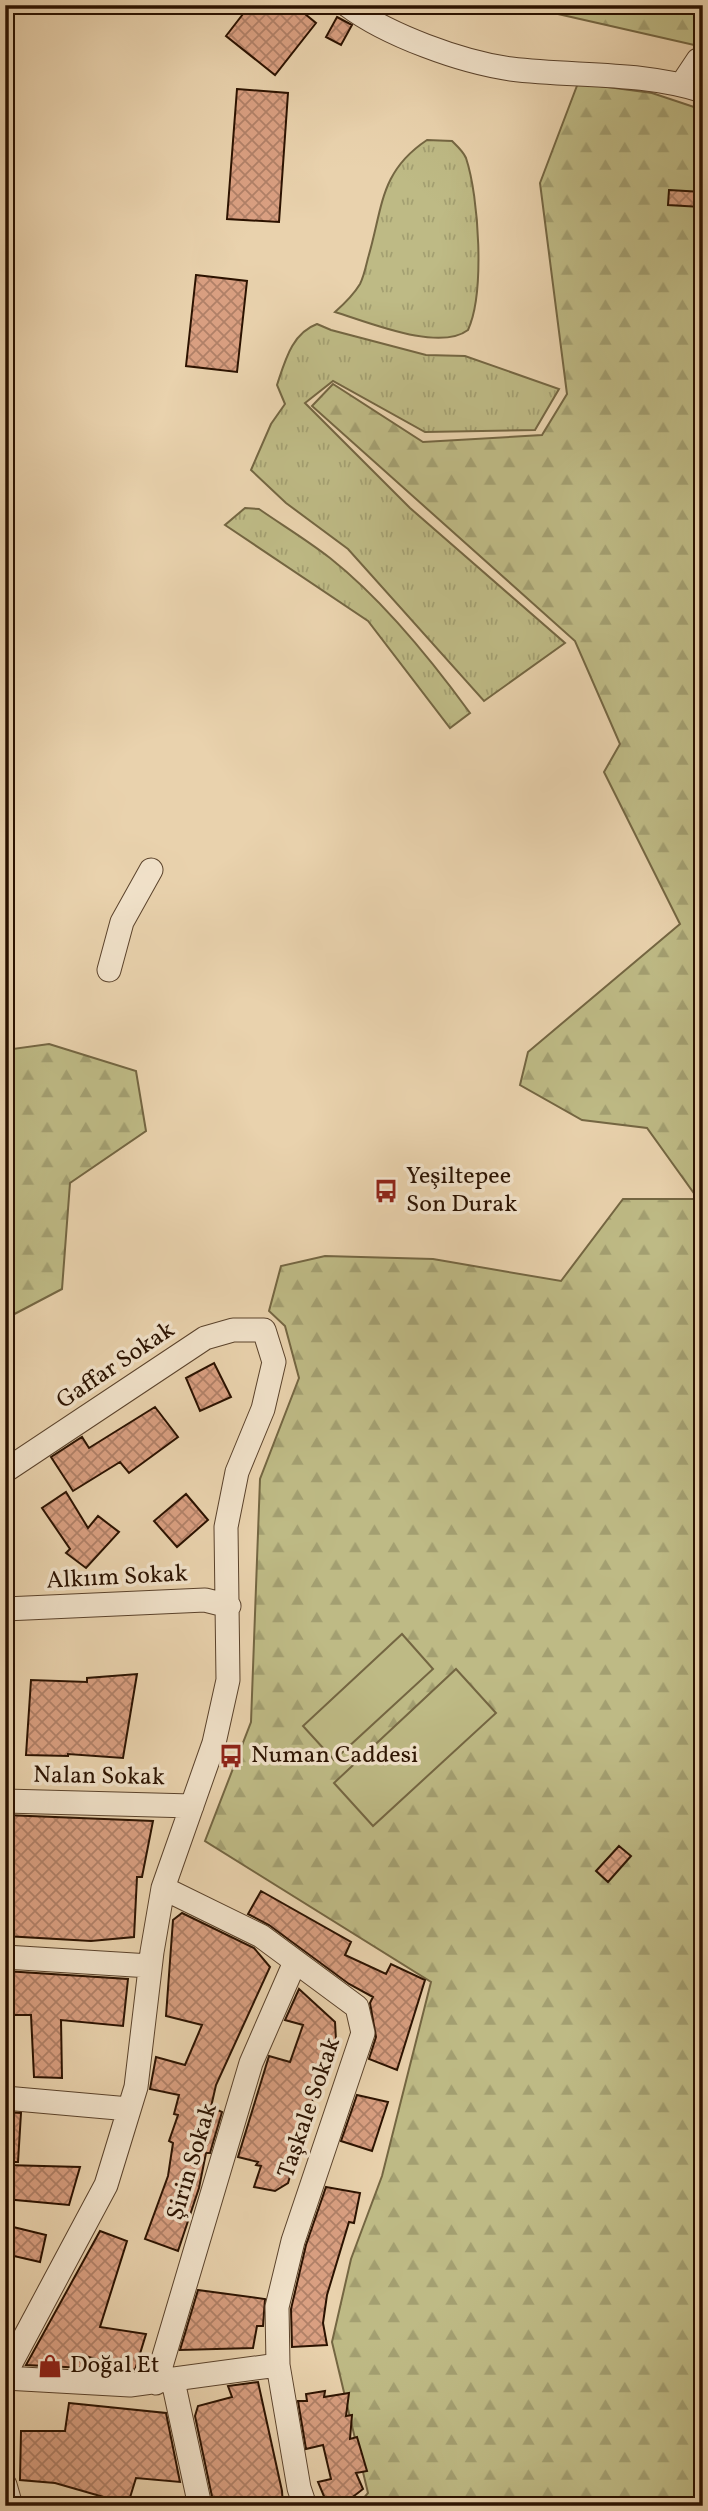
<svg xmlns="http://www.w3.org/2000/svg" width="708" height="2511" font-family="Vollkorn,serif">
<defs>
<pattern id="grass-tufts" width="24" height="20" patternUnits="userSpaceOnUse" patternTransform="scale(1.75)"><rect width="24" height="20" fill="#beba85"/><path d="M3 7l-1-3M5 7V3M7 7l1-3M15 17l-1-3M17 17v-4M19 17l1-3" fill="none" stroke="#a39f71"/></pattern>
<pattern id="forest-firs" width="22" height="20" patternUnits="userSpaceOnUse" patternTransform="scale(1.75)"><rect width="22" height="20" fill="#beba85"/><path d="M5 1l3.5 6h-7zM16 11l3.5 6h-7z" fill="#a39f71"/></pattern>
<pattern id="building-cross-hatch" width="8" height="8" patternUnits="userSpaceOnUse" patternTransform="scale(1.75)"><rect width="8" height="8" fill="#d99f81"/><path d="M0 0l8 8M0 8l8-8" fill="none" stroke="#b08067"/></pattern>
</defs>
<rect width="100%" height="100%" fill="#e9d2ad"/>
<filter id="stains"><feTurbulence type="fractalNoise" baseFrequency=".00286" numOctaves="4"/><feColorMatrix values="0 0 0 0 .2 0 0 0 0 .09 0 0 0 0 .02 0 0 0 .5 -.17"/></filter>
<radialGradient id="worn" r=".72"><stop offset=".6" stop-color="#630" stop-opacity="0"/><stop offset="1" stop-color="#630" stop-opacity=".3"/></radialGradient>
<path fill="url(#grass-tufts)" stroke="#746642" stroke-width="2" d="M427,140L452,141C457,146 463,151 466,158C479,197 485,293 468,330C439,352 368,322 335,312C344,304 354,294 360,284C364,276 366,266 368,258C383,208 379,172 427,140Z
M317,324L331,330L426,355L465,356L559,389L535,430L425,432L333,381L305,403L410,508L565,643L484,701L348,549L286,503L251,470L271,424L285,404L277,385C285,361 292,333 317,324Z
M245,508L259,509C282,525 307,540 330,558C383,600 430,658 470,713L450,728L368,621L225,525Z"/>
<path fill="url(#forest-firs)" stroke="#746642" stroke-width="2" d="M527,5H703V47L536,9Z
M578,83L652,93L703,110V2506H357L368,2493L332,2342L351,2259L382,2176L431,1982L205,1841L251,1722L260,1479L299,1378L285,1326L269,1311L281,1266L325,1256L433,1259L561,1281L623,1199H698L647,1128L582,1120L520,1085L528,1052L680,924L604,772L620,744L575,641L312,406L333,384L423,442L542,435L567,394L540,183Z
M49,1044L136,1071L146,1131L70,1183L62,1289L5,1319V1050Z"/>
<path fill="#beba85" stroke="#746642" stroke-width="2" d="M402,1634L433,1669L334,1760L303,1726Z
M456,1669L496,1713L373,1826L334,1783Z"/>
<path fill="url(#building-cross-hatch)" stroke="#2b1200" stroke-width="2" d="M250,5H294L316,23L275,75L226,36Z
M337,17L352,25L341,45L326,37Z
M237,89L288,93L279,222L227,219Z
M669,190L702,192L701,207L668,205Z
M196,275L247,281L237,372L186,366Z
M214,1363L231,1397L200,1411L186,1378Z
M155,1407L178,1437L129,1473L120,1462L73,1491L51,1457L82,1437L89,1448Z
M66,1492L88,1528L98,1516L119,1532L86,1568L66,1553L70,1549L42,1508Z
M186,1494L208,1520L177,1547L154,1521Z
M137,1674L123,1758L68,1754V1756L26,1755L31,1680L87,1682V1678Z
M5,1815L153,1821L142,1877H137L134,1937L91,1941L5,1936Z
M619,1846L631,1856L608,1882L596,1871Z
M261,1891L351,1942L345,1955L386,1974L391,1964L425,1980L397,2070L369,2059L376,2037L370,2003L373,1997L349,1984L269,1925L248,1914Z
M182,1913L254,1948L270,1967L216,2085L211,2107L222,2112L210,2153H206L199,2188L178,2251L145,2239L168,2176L173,2143L169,2141L178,2115L174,2114L179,2095L150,2089L156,2057L185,2065L202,2025L166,2016L173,1920Z
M5,1971L128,1979L123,2026L61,2020L62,2078L34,2077L31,2015H5Z
M299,1989L335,2022L336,2040L322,2080L319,2079L288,2183L275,2191L254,2187L261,2166L256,2165L258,2162L238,2157L269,2056L290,2062L303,2025L285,2020Z
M357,2095L388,2102L372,2151L341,2141Z
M5,2112L21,2113L18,2162H5Z
M5,2165L80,2167L69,2205L5,2199Z
M326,2187L360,2193L354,2223L349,2222L327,2295L323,2323L327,2345L292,2347L291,2309L306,2245Z
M5,2225L46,2235L40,2262L5,2254Z
M100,2231L127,2241L100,2327L146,2334L135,2370L89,2357L85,2368L26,2365Z
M198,2290L265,2299L263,2326H257L253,2348L180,2350Z
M258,2382L282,2491L283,2506H214L195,2416L198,2406L232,2397L228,2386Z
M325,2391L324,2397L349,2393L346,2416L352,2415L350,2439L357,2437L367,2471L356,2473L363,2489L341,2506H328L318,2482L331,2479L323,2445L306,2449L298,2401H307L306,2394Z
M69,2403L166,2413L180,2482L136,2478L128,2504L55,2483L20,2480L21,2431H65Z"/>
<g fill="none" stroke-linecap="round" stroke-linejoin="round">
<g stroke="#5a422b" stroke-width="25">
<path id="minor" d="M347,5C387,35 461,62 511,69C575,77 640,71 703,91
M682,84L698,60
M109,970L122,922L151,870
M5,1471L205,1338L233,1330H264L274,1362L263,1409L237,1472L226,1527L228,1680L214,1743L163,1888L152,1952L136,2087L106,2185L5,2374
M5,1609L205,1600L229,1606
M5,1801L192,1806
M163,1888L261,1936L357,2007L363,2033L293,2241L277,2307L278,2365L299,2488L305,2506
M5,1957L150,1966
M5,2098L129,2109
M5,2378L130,2385L278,2365
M173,2381L200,2506
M156,2383L251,2063L295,1962
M5,2485L11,2506"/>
</g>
<use href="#minor" stroke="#f1e2ca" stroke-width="23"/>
</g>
<defs>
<g id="bus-bare" transform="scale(1.89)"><path d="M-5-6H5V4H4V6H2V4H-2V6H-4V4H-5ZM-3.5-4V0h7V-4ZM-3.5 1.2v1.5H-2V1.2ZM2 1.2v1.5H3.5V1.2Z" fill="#8f2418" stroke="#f1e2ca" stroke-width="2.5" paint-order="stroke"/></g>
<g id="shop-bare" transform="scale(1.89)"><path d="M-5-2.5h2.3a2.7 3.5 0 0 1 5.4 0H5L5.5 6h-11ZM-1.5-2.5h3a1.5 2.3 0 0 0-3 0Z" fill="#8f2418" stroke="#f1e2ca" stroke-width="2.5" paint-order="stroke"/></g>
</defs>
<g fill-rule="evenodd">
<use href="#bus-bare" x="386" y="1191"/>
<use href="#bus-bare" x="231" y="1756"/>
<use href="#shop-bare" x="50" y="2366"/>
</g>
<g text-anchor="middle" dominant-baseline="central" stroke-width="7" stroke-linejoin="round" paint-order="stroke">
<g font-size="24" fill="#2b1200" stroke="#f1e2ca" text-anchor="start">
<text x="406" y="1177">Yeşiltepee<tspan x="406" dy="28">Son Durak</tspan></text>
<text x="251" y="1756">Numan Caddesi</text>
<text x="70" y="2366">Doğal Et</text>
</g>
<g font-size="24" fill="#2b1200" stroke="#f1e2ca">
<text transform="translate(116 1366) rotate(-34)">Gaffar Sokak</text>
<text transform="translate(117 1578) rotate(-3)">Alkıım Sokak</text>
<text transform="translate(99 1777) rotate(1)">Nalan Sokak</text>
<text transform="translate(310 2108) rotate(-71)">Taşkale Sokak</text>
<text transform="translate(193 2162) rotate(-73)">Şirin Sokak</text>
</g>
</g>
<rect width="708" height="2511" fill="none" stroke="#e9d2ad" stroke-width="28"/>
<rect x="7" y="7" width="694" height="2497" fill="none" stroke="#2b1200" stroke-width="3.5"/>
<rect x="14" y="14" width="680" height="2483" fill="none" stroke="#2b1200" stroke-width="2"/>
<rect width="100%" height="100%" filter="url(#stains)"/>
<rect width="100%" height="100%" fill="url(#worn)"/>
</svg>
